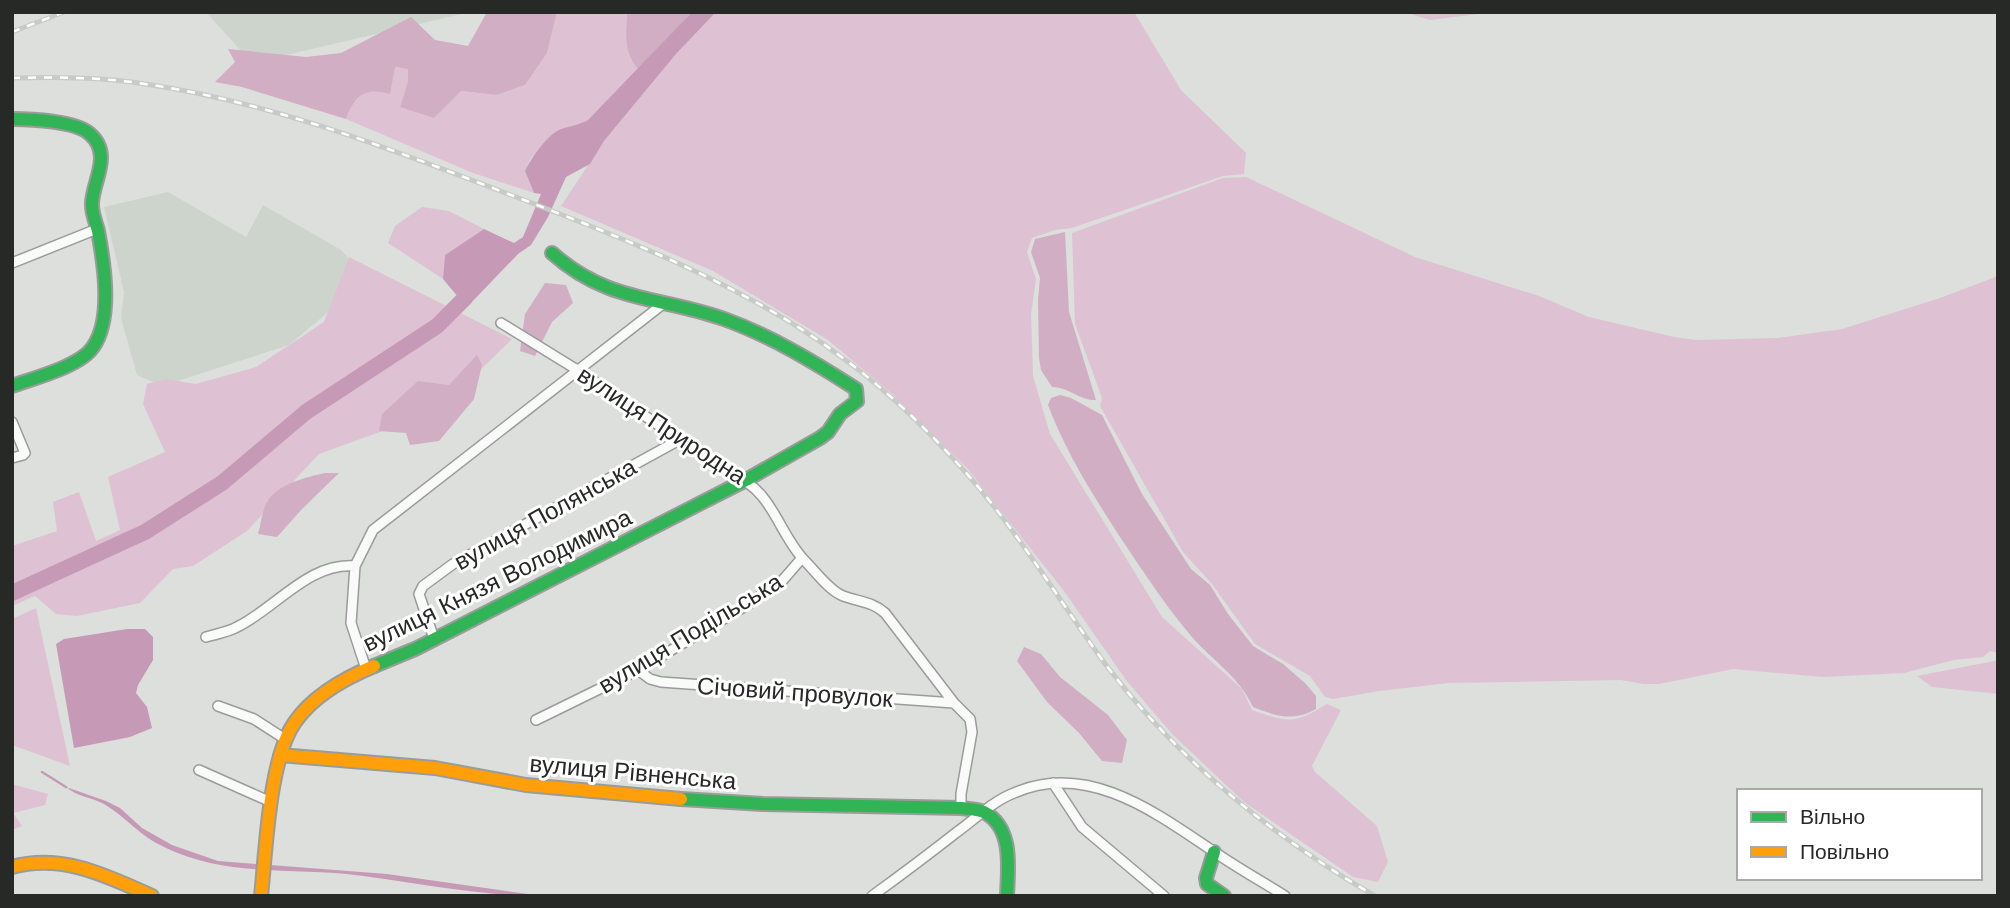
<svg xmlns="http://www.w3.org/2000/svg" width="2010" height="908" font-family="Helvetica,sans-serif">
<rect width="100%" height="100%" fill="#dcdfdc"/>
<path fill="#cdd4cc" d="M206,12H470L252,63Z
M168,192L246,237L263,205L341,250L349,259L340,302L289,345L162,386L137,375L121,318L124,292L104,207Z"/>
<path fill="#dec2d3" d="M557,12H627C626,34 623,52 638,69L588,120L577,126L559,130L531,158L525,171L534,193L473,173L346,119C352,103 357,92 377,90L395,67L409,69L408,81L400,107L461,91L497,95L525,85L547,53Z
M716,12H1134L1181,90L1246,153L1244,174L1223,176L1072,228L1055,230L1032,238L1027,252L1036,279L1031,314L1033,376L1050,434L1162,617L1242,689L1252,710C1288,722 1293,725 1327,704L1341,710L1312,766L1315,772L1377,826L1388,862L1378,882L1353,877L1244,802L1173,735L1126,680L1064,591L967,468L891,393L828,340L713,271L561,206L604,141L676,54Z
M1404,12H1494L1430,20Z
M1246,177L1415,257L1539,296L1589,317L1674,337L1696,340L1778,338L1842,329L1940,298L1998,276V653L1990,651L1983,657L1954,660L1904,673L1823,677L1733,669L1659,684H1643L1621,680L1449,683L1379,691L1333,699L1325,697L1310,676L1255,644L1212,584L1183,552L1100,406L1102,398L1075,324L1072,233L1223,178Z
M422,207L449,211L484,229L445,255L443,279L388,243L395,226Z
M349,257L512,339L474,376L399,425L319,454L247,531L193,566L173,569L140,603L77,616L56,614L35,596L12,606V546L57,531L53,502L79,492L96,541L120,530L108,477L165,452L143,404L147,384L166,379L196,384L256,367L324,322Z
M36,608L70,766L12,745V619Z
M1994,661H1998V694L1932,687L1917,676Z
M12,784L48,794L45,805L13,813L22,826L12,830Z"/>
<path fill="#d1aec4" d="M487,12H557L547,53L525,85L497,95L461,91L434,118L400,107L408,81V69L395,67L390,94C365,87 355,95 346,119L242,87L215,82L235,62L228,49L306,57L341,53L411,17L435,40L468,46Z
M627,12H692L638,69C623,52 626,34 627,12Z
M1065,232L1069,312L1096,400C1080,401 1069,387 1052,387L1041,370L1039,358L1038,300L1040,278L1031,252L1035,239Z
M545,283L566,285L573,303L552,322L535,356L520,351L525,314Z
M477,355L482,365L474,399L439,441L410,445L406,433L379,431L382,414L418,381L449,385Z
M1060,395L1071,398L1102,415L1142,494L1191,569L1210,585L1228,614L1253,646L1283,664L1306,684L1316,696V709C1293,722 1276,716 1253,707C1239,675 1208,658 1187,631C1163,602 1143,571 1122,540C1094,497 1066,453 1048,405L1051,398Z
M325,473H339L302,509L277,537L258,534C261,524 262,511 267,502C277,484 307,477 325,473Z
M1024,647L1041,654L1060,677L1108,715L1127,740L1122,763L1102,761L1079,733L1047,702L1017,661Z"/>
<path fill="#c69ab6" d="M692,12H716L676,54L604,141L590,164L566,177L548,217L531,245L518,254L470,304L455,314L449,312L459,298L443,279L445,255L484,229L514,243L523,237L541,194L534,193L525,171C531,158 548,134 561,129C571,126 579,125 588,120Z
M127,629H145L153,637V660L138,685L136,693L147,707L152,728L130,737L74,748L56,644L64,639Z
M66,787L106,801L120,808L142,828L172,845L218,861L387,874L542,896C482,896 422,884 363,876C293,866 230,879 164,847C141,837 126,817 104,804C91,797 78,797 66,787Z"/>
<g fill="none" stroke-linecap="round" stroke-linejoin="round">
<path stroke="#c69ab6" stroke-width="2.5" d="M42,772L66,787"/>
<path stroke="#c69ab6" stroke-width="16" d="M12,593L145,532L222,483L306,412L437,326L465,298"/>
<g stroke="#9a9c9a" stroke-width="12">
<path id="street" d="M12,263L97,229
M501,323L579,371L733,476C772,488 779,535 805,561C815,571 828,589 841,595C857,602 872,601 885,613L954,703L970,719L972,732L961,794V808
M12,422L25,453L23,455L12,458
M355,566L373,530L663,304
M206,637C216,634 228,632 237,627C276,608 309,562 355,566L351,623L366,669
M434,639L419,594L423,586L453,564L681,439
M638,670L650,679L661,682L954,703
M218,706L254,719L285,739
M536,720L638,670L747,605L782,581L802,558
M199,770L271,802
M1053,783L1082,827L1164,896
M872,896C901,875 929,854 957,832C975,819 993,801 1014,793C1087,761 1155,812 1213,851C1236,867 1261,881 1285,896"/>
</g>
<g stroke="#9a9c9a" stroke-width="16">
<path id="fast" d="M12,119C31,119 76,121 90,134C114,155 91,184 92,205C92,214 96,223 98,231C104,263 113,319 93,347C81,366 34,378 12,386
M374,666L415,649L746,480L820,438L828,432L840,414L857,401L856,389C814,362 771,336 724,319C659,296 608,303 552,253
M681,799L763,804L961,808C968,809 977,809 984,812C1014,828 1008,868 1007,896
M1214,852L1206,878L1207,884L1224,896"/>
</g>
<g stroke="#9a9c9a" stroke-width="16">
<path id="slow" d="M280,755L435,768L526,785L681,799
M12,867C62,853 107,876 152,896
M261,896C266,851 269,758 295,722C313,696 345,678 374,666"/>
</g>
<use href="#street" stroke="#fafafa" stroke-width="9"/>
<use href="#fast" stroke="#30b455" stroke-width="12"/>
<use href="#slow" stroke="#ff9f0a" stroke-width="12"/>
<g stroke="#c8cac8" stroke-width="5">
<path id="rail" d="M12,32L64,12
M12,78C57,77 101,77 145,84C276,103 401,153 524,200C628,240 747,287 836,353C881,385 922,424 959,465C1015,526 1057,598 1106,665C1178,760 1272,836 1375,896"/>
</g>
<use href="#rail" stroke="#fff" stroke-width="2.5" stroke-dasharray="8" stroke-linecap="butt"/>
</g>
<g text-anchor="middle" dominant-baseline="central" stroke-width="6" stroke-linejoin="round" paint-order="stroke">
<g font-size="24" fill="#272927" stroke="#fff">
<text transform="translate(662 425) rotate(33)">вулиця Природна</text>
<text transform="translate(545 514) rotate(-29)">вулиця Полянська</text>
<text transform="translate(497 580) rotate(-26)">вулиця Князя Володимира</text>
<text transform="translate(690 633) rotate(-31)">вулиця Подільська</text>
<text transform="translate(795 692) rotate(4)">Січовий провулок</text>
<text transform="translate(633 772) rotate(5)">вулиця Рівненська</text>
</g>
</g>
<rect width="2010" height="908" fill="none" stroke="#272927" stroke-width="28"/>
<rect x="1737" y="789" width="245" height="91" fill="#ffffff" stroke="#a9a9a9" stroke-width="2"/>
<rect x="1751" y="812" width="35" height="10" fill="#30b455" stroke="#a9a9a9" stroke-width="2"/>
<text x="1800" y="824" font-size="21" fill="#272927">Вільно</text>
<rect x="1751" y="847" width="35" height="10" fill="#ff9f0a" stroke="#a9a9a9" stroke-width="2"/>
<text x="1800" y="859" font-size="21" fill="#272927">Повільно</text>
</svg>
